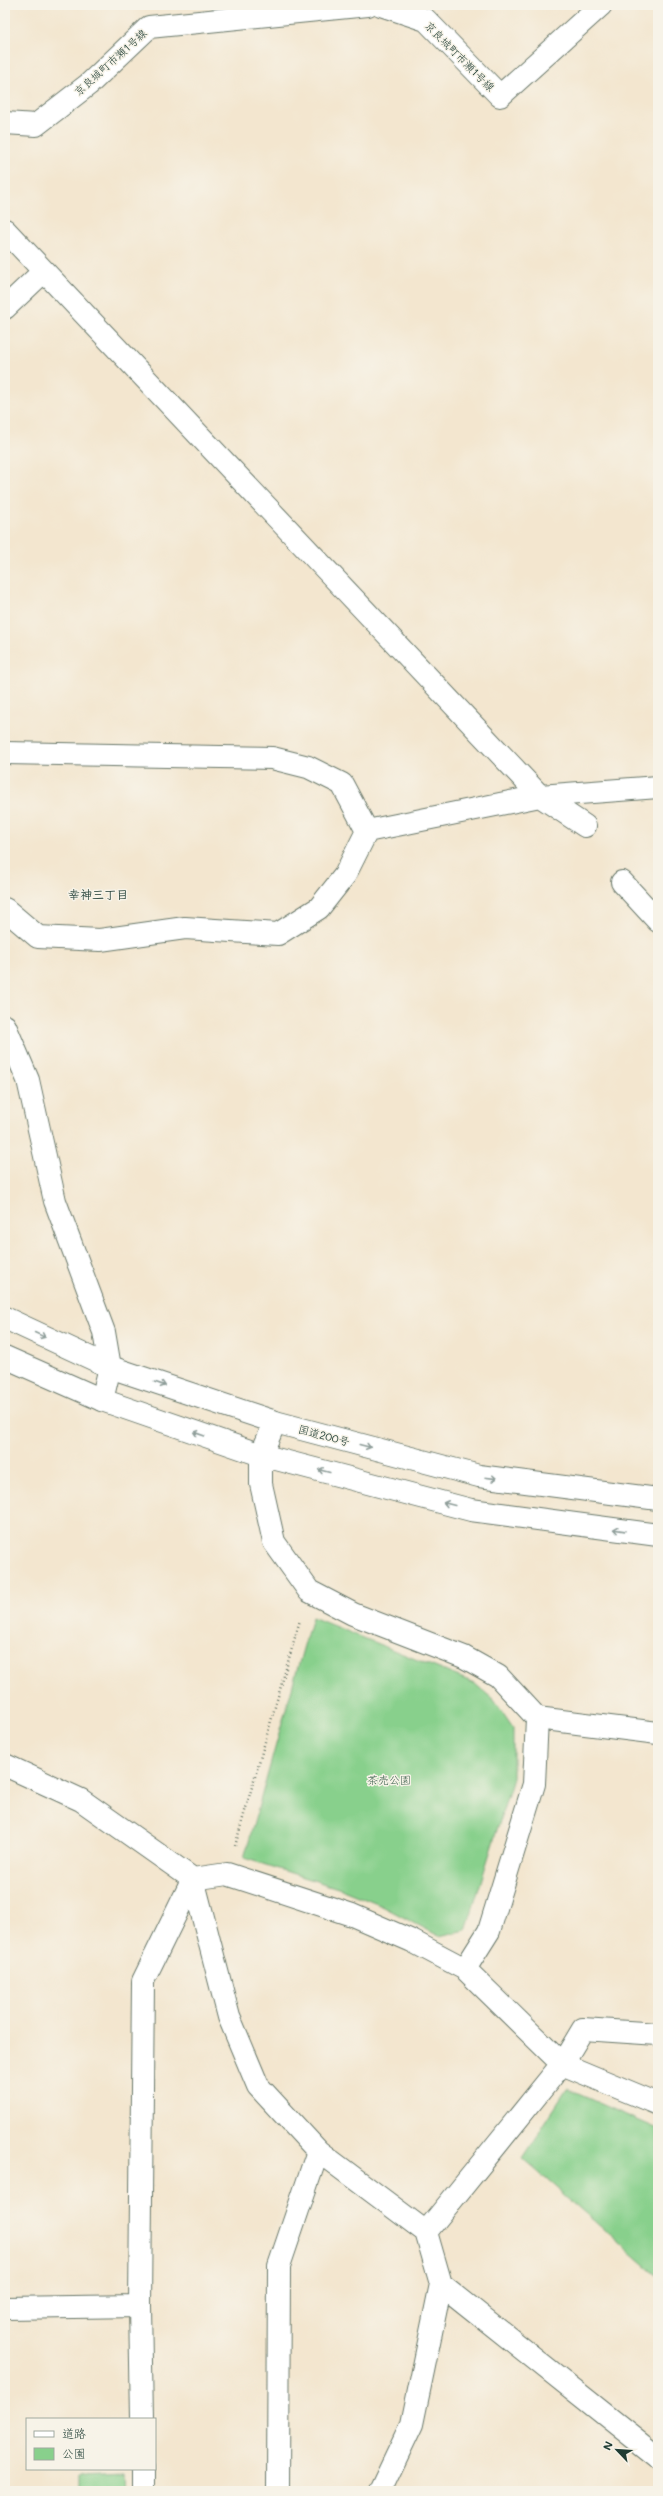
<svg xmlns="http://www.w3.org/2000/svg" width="663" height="2496" font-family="Mali,'Klee One',sans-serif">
<rect width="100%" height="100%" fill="#f7f3e8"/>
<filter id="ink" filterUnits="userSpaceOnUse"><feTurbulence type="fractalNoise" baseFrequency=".025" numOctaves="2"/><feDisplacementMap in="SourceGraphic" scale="8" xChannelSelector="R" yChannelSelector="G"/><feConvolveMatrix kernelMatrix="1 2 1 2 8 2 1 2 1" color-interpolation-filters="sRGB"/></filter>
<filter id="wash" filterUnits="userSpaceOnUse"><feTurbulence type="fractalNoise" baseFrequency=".012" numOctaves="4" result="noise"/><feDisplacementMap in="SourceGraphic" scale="16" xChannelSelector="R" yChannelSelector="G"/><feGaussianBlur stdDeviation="0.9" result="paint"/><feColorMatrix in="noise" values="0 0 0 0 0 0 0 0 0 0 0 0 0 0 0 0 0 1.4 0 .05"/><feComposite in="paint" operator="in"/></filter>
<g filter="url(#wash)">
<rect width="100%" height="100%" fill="#f3e6cf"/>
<path fill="#88d08c" stroke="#548660" d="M312,1617L474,1683L494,1700L513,1728V1778L466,1930L439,1936L382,1906L338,1888L244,1858Z
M567,2089L658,2129V2277L522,2158Z
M125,2473L126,2491H79V2475Z"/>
</g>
<g filter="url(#ink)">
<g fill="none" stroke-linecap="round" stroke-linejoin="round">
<g stroke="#69786a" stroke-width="24">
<path id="minor" d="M381,5L426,20L500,96L601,5
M5,123L36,125L89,84L149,27L368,5
M5,230L540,796L585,826
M5,308L43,272
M5,753L272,758L308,767L342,784L367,831
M367,831L540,796L658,787
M622,882L658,921
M5,909L38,937L100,940L185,928L278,934L319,908L345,875L367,831
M5,1026L28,1080L55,1201L104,1332L110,1367L102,1400
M275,1422L261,1455V1484L274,1542L309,1591L353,1614L464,1657L498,1676L537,1718L658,1733
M5,1765L81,1800L193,1879L227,1874L352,1915L412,1941L465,1969L562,2064L658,2104
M193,1879L229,2017L258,2086L318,2151L426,2232L441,2284L658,2457
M465,1969L489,1931L534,1784L537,1718
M426,2232L562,2064L583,2029L658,2034
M5,2308L140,2306
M142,2419L140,2306L143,1981L193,1879
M143,2469V2491
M278,2491L279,2266L318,2151
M380,2491L412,2424L441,2284"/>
</g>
<g stroke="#69786a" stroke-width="24">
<path id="highway" d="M5,1318L110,1367L275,1422L479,1476L658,1499
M5,1357L102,1400L261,1455L471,1510L658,1535"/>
</g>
<path stroke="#69786a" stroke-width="2.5" stroke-dasharray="1 3" stroke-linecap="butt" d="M235,1846L300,1620"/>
<use href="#minor" stroke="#fff" stroke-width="22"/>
<use href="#highway" stroke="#fff" stroke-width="22"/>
</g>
<defs><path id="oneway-shaft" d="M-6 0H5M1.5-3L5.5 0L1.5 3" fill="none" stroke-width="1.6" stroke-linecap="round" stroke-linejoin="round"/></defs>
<g stroke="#8f9e9a">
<use href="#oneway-shaft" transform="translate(40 1335) rotate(25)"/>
<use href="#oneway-shaft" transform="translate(160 1384) rotate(19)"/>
<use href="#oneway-shaft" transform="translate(199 1434) rotate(-161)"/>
<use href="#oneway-shaft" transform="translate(365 1446) rotate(15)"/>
<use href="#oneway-shaft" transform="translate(324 1471) rotate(-166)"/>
<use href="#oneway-shaft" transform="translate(491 1478) rotate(7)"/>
<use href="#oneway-shaft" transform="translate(449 1504) rotate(-166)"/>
<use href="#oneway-shaft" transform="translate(619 1530) rotate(-172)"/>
</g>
</g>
<g text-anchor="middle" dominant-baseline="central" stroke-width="3" stroke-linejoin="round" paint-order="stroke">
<g font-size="11" fill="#1f3d34" stroke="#f7f3e8">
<text transform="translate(460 56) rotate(45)">京良城町市瀬1号線</text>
<text transform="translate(110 62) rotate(-42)">京良城町市瀬1号線</text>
<text transform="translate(324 1435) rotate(15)">国道200号</text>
</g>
<g font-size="11" fill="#345a46" stroke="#f7f3e8">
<text x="389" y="1779">茶売公園</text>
</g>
<g font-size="12" font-weight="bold" fill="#1f3d34" stroke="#f7f3e8">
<text x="98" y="894">幸神三丁目</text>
</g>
</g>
<rect width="663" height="2496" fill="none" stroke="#f7f3e8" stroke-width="20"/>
<rect x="26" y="2418" width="130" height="52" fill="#f7f3e8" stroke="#a1aaa0"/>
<rect x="34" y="2431" width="20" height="6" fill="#ffffff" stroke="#a1aaa0"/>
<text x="62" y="2438" font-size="12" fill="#1f3d34">道路</text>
<rect x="34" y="2448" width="20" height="12" fill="#88d08c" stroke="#a1aaa0"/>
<text x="62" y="2458" font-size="12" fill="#1f3d34">公園</text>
<g transform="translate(617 2450) rotate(295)" stroke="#f7f3e8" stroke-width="3" paint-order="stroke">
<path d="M0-3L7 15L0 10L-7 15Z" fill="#1f3d34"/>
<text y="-6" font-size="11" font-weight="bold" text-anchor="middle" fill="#1f3d34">N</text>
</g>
</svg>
